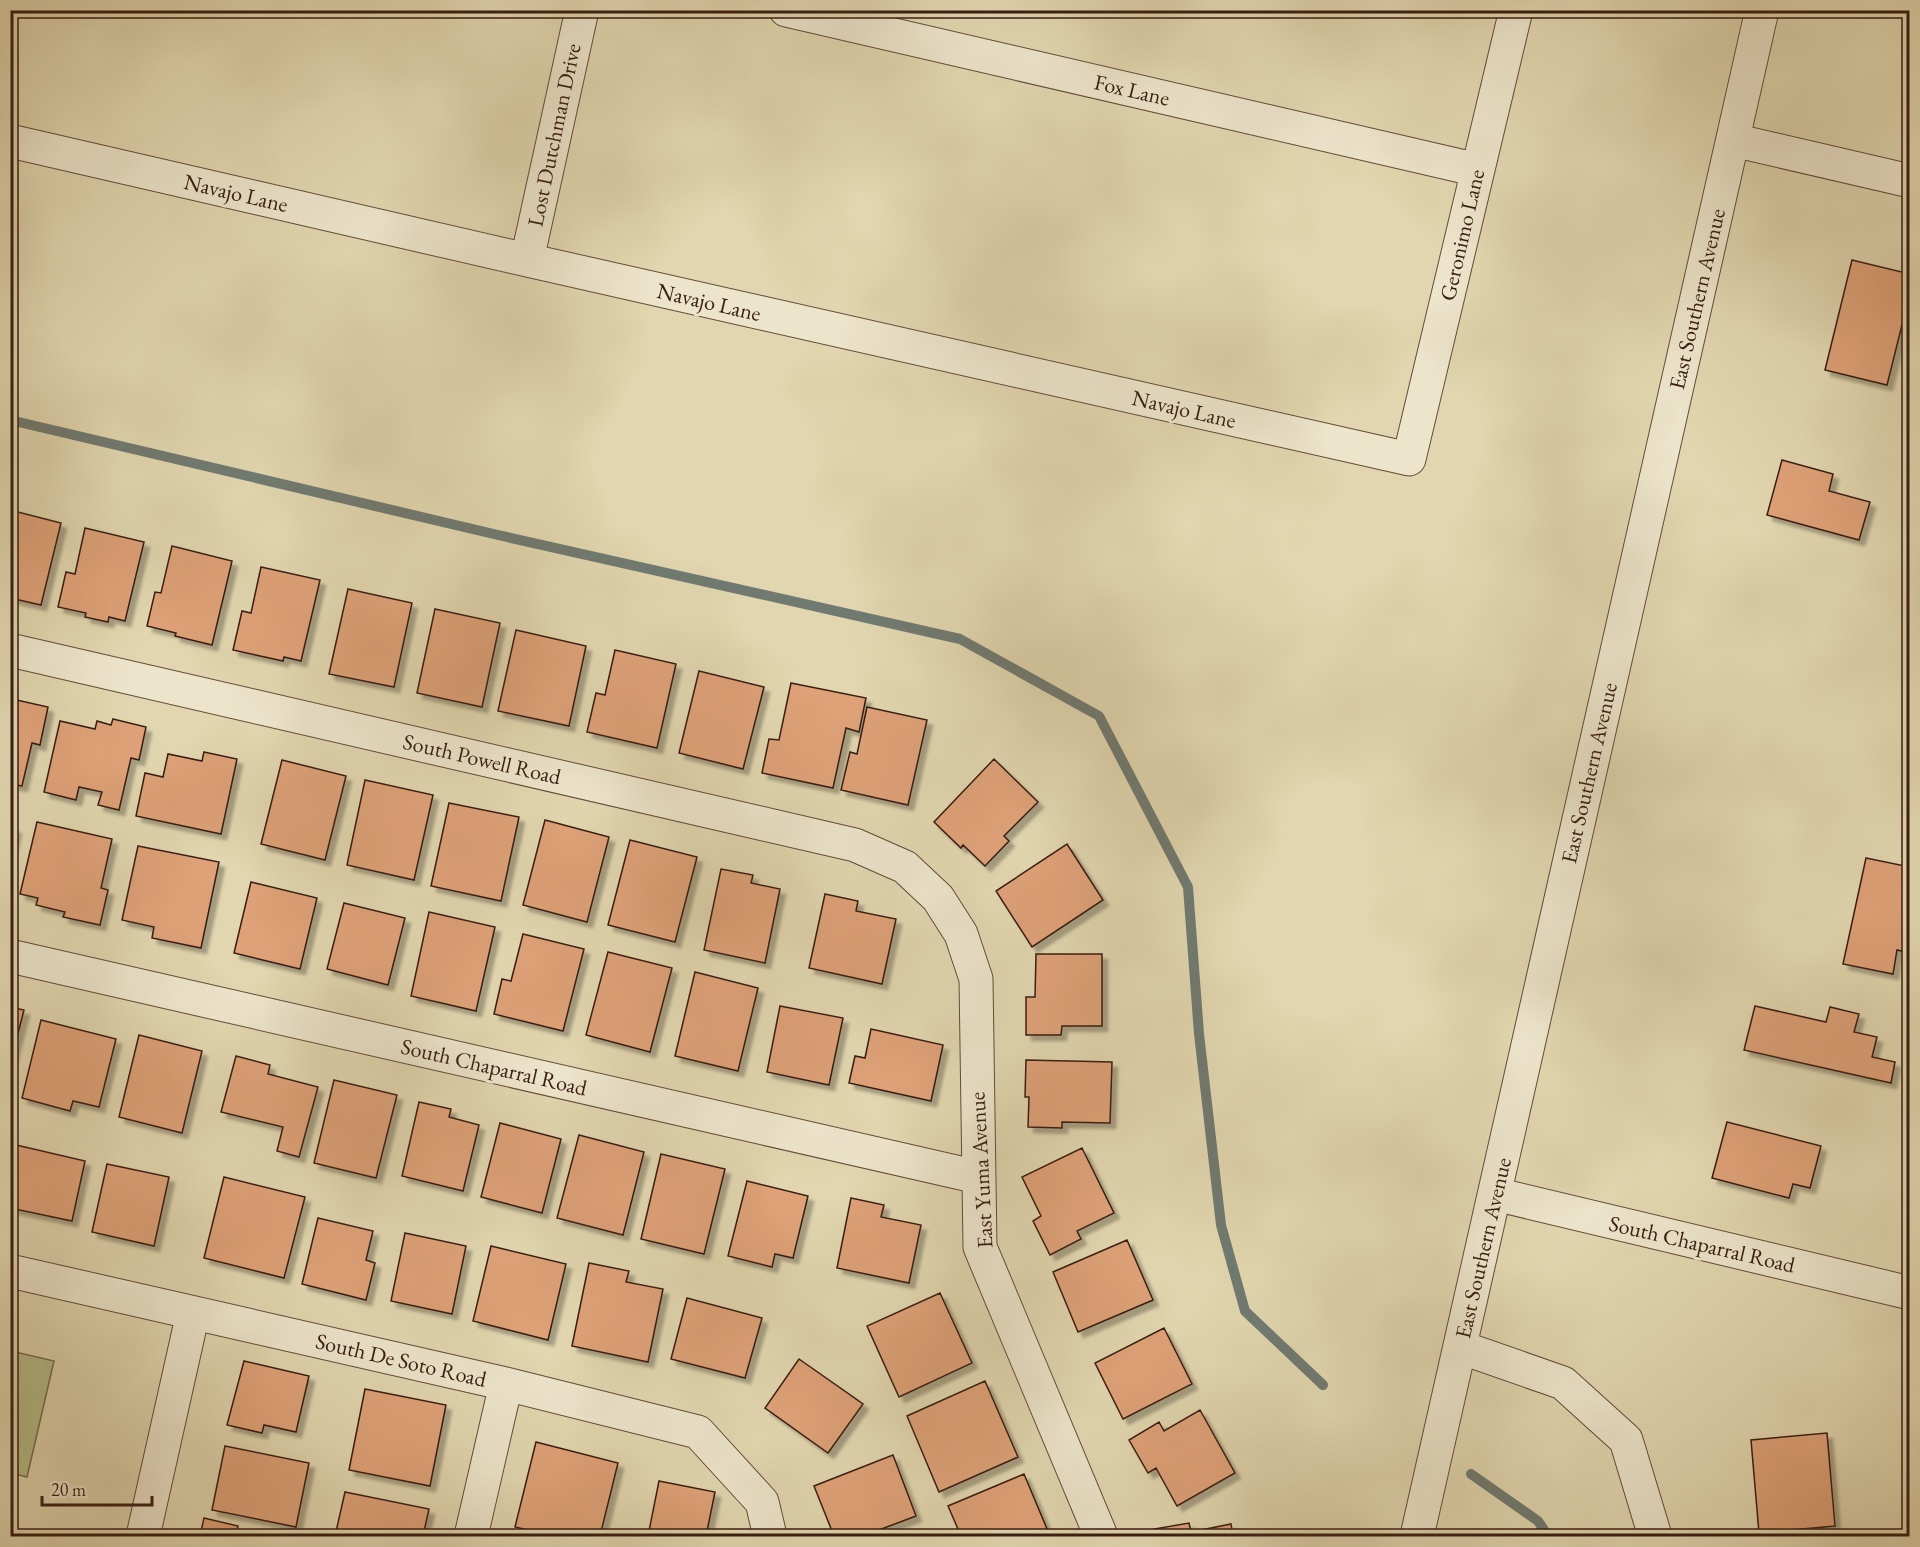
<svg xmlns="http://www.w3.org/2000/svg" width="1920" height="1547" font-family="'EB Garamond',serif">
<defs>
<filter id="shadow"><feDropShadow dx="5.5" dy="5.5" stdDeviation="1.5" flood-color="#0004"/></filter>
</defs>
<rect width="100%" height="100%" fill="#e1d6af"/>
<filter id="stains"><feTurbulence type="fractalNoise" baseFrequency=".00333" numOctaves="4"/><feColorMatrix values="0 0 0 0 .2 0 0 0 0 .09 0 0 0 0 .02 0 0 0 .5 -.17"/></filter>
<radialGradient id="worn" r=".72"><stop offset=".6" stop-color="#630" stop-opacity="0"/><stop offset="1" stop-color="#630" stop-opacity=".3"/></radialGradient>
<path fill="#b5bd89" stroke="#766d4e" stroke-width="1.5" d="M11,1351L54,1361L27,1477L11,1473Z"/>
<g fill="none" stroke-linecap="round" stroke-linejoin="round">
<path stroke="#707a71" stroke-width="10" d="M10,420L498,535L960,639L1099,716L1188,887L1199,1034L1221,1225L1245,1311L1323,1385
M1471,1474L1538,1521L1548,1536"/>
</g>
<path fill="#dea178" stroke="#381d12" stroke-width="1.5" filter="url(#shadow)" d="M1852,260L1910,274V293L1887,385L1825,370Z
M1782,460L1833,474L1829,491L1870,502L1859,540L1767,515Z
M10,510L61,523L41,605L10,598Z
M85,528L144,542L125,621L109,617L108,622L85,617L86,613L58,607L66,572L75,574Z
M172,546L232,561L212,645L175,636L176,633L147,626L155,592L161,593Z
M261,567L320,580L301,661L284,657L283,661L233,650L242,611L251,613Z
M348,589L412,603L394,687L329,674Z
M435,609L500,623L482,707L417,693Z
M516,630L586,646L569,726L498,711Z
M615,650L676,664L657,748L587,732L596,693L605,695Z
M699,671L764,687L743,769L679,753Z
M791,683L866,698L859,732L846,728L833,788L762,773L769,739L779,740Z
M12,699L48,707L40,745L32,743L22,786L10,784V706Z
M867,707L927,720L908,805L841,790L850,752L857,754Z
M113,719L146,727L139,760L131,758L119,810L98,805L102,792L79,787L76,800L44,792L60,721L95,729L97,721L111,725Z
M204,752L237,759L221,834L136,816L145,773L163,777L168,754L202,761Z
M994,759L1038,802L1004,836L1009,841L985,866L963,845L961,848L934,822Z
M282,760L346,776L325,860L261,844Z
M365,780L433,795L414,880L347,865Z
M449,803L519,817L501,901L431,886Z
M545,820L609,837L587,922L523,905Z
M37,822L112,839L101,888L108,890L100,925L63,917L65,912L36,905L38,898L20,894Z
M10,827L16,828L10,854Z
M630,840L697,857L675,942L608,925Z
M1067,844L1103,900L1032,947L996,891Z
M138,846L219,862L201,948L152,938L154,927L122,920Z
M1866,858L1910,867V953L1897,950L1893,974L1843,964Z
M721,869L753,875L751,883L780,889L765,963L704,950Z
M251,882L317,898L300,969L234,953Z
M825,894L858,901L856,911L896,919L882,984L809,968Z
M344,903L405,918L388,985L327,969Z
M429,912L495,927L476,1011L411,996Z
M523,934L584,949L563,1031L494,1014L502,979L511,981Z
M608,952L672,968L650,1052L586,1035Z
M1036,954H1102V1026H1062L1061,1035H1026V997H1035Z
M695,972L758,988L738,1071L675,1056Z
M780,1006L843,1018L829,1085L767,1072Z
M1755,1006L1826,1022L1830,1007L1859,1014L1854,1032L1877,1037L1872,1057L1895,1062L1891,1083L1744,1050Z
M10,1007L24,1010L10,1064Z
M41,1020L116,1039L99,1107L73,1101L70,1111L22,1098Z
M871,1029L943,1045L931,1101L849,1083L855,1056L865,1058Z
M139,1035L202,1051L182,1133L119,1117Z
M236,1056L270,1065L268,1074L318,1087L299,1157L277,1151L283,1127L221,1112Z
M1026,1060L1112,1062L1110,1123L1062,1122V1128L1028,1127L1029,1097H1025Z
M334,1080L397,1095L376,1178L314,1163Z
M419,1102L451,1109L449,1117L479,1125L463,1191L402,1176Z
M1727,1122L1821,1146L1810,1188L1793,1184L1789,1198L1712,1178Z
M500,1123L561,1139L542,1213L481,1197Z
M579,1135L644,1152L623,1235L557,1218Z
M12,1144L85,1161L72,1221L10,1208Z
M1082,1148L1114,1213L1077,1231L1081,1239L1050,1255L1033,1221L1041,1216L1022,1177Z
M661,1154L725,1169L704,1254L641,1239Z
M107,1164L169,1177L154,1246L92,1232Z
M224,1177L305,1197L284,1278L204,1258Z
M747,1181L808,1196L793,1258L775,1254L772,1267L728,1256Z
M851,1198L884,1205L881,1217L921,1225L909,1283L837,1268Z
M318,1218L373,1231L366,1260L375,1263L366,1300L302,1284Z
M405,1233L466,1246L452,1314L391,1301Z
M1127,1240L1153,1300L1078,1332L1053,1272Z
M491,1246L566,1264L548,1340L473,1321Z
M589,1263L629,1271L626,1282L663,1289L648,1362L572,1346Z
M940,1293L972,1363L899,1397L867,1326Z
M687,1298L762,1318L745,1378L671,1359Z
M1164,1328L1192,1384L1123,1419L1095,1363Z
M799,1359L863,1404L828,1453L765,1408Z
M244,1361L309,1376L296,1432L264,1425L262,1433L227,1425Z
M985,1381L1018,1457L939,1492L907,1416Z
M365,1389L446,1405L430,1486L349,1470Z
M1200,1410L1235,1473L1177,1506L1156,1468L1148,1473L1129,1440L1159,1422L1164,1431Z
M1827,1433L1835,1526L1759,1533L1751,1440Z
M536,1442L618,1463L600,1536H554L515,1527Z
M225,1446L309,1463L296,1527L212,1510Z
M893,1455L916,1516L863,1536H834L814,1486Z
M1024,1474L1050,1536H961L948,1506Z
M659,1481L715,1492L706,1536H648Z
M345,1492L429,1509L423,1536H335Z
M204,1518L238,1526L236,1535L242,1536H200Z
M1189,1523L1191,1532L1231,1524L1233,1536H1156L1154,1529Z"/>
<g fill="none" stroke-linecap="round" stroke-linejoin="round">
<g stroke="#624b39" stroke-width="35">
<path id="minor" d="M786,10L1478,170
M1733,140L1910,181
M10,141L527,260L1409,459L1516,10
M527,260L582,10
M10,650L855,845L905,867L938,898L961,934L976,979L980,1247L1101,1536
M10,956L978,1177
M1495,1194L1910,1293
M10,1271L506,1384L698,1432L762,1502L770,1536
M1460,1347L1563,1383L1626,1440L1655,1536
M143,1536L193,1313
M471,1536L506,1384
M1417,1536L1762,10"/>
</g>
<use href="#minor" stroke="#ece4cb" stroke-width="33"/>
</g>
<g text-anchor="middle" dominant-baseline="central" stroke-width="6" stroke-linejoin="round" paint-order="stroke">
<g font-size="22" fill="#381d12" stroke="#ece4cb">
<text transform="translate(1132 90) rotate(13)">Fox Lane</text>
<text transform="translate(554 135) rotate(-78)">Lost Dutchman Drive</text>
<text transform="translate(236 193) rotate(13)">Navajo Lane</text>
<text transform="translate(1462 235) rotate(-77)">Geronimo Lane</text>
<text transform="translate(1697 299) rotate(-77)">East Southern Avenue</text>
<text transform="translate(709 302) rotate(13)">Navajo Lane</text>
<text transform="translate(1184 409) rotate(13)">Navajo Lane</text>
<text transform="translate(482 759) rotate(13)">South Powell Road</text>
<text transform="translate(1589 773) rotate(-77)">East Southern Avenue</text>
<text transform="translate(494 1067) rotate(13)">South Chaparral Road</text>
<text transform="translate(981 1170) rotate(-93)">East Yuma Avenue</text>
<text transform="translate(1702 1244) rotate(13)">South Chaparral Road</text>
<text transform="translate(1483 1248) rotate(-77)">East Southern Avenue</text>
<text transform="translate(401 1360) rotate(13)">South De Soto Road</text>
</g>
</g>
<rect width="1920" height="1547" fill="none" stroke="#e1d6af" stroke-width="36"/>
<rect x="12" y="12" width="1896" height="1523" fill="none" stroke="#381d12" stroke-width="3"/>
<rect x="18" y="18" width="1884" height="1511" fill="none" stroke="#381d12" stroke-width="1.5"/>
<path d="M42 1496v9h110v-9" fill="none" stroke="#381d12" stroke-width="3"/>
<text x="51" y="1496" font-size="18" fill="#381d12" stroke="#ece4cb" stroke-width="4.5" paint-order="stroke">20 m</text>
<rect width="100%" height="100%" filter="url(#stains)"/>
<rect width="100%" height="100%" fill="url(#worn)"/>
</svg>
